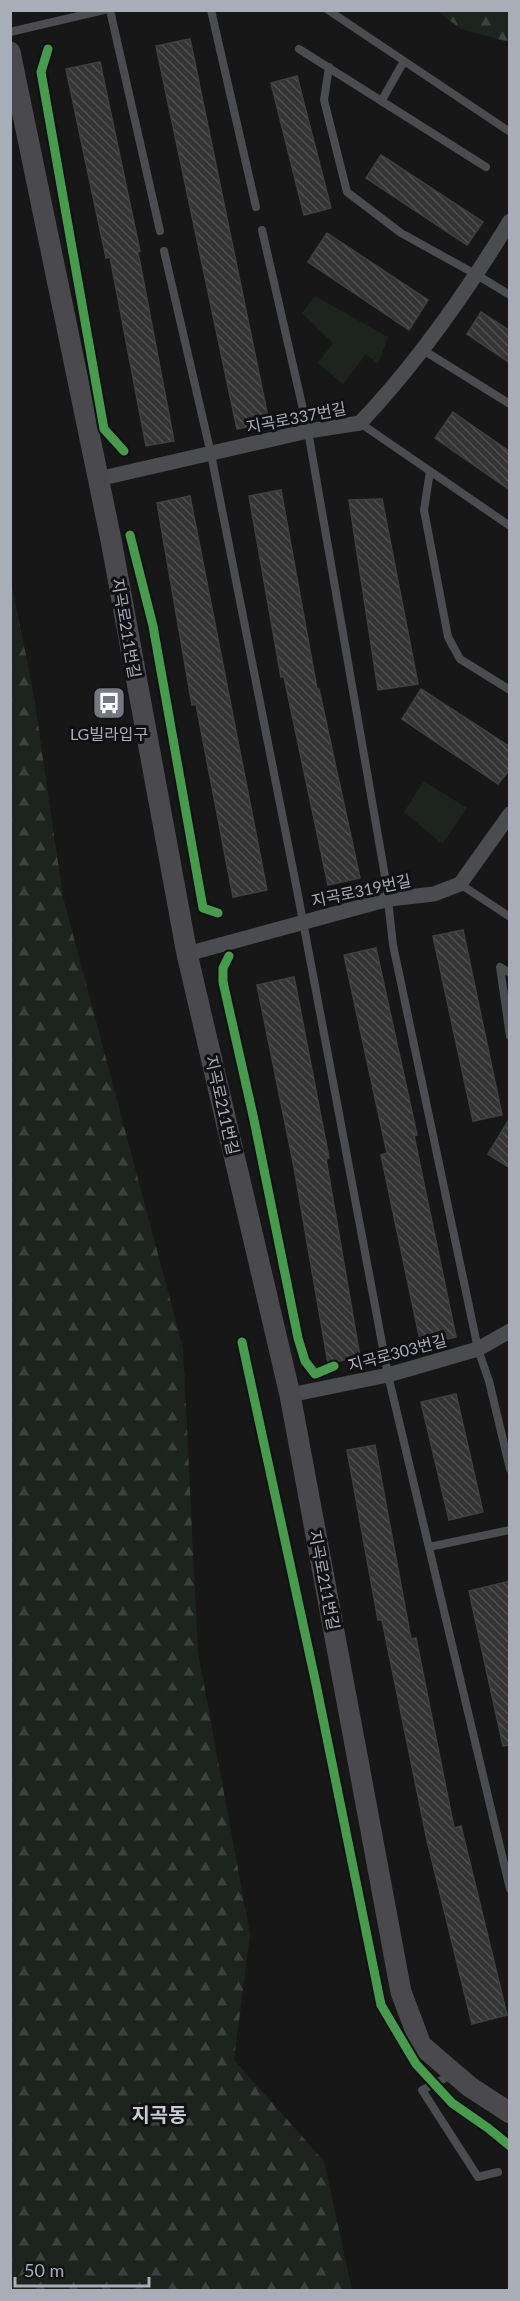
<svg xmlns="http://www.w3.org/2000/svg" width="520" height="2301" font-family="Lato,'Noto Sans KR',sans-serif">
<defs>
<pattern id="forest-firs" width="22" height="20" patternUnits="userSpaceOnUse" patternTransform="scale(1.5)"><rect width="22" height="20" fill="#1d241e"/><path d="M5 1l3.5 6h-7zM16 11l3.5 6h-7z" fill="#3b413d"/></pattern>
<pattern id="building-back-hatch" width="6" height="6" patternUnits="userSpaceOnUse" patternTransform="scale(1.5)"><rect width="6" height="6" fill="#353536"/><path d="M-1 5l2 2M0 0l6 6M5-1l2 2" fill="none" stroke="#4f5051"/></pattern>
</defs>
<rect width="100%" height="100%" fill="#171717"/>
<path fill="#1d241e" d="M315,296L388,337L378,364L366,354L343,384L318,363L333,343L302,313Z
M424,781L467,808L442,844L404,812Z"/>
<path fill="url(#forest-firs)" d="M437,11H509V42L461,29Z
M10,575L34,696L63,897L183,1348L198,1652L250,1934L234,2060L324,2161L352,2290H11Z"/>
<path fill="url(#building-back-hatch)" stroke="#3f4043" stroke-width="1.5" d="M190,39L269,422L237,429L156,46Z
M100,62L140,251L138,252L174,441L146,446L110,257L106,258L66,69Z
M297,76L331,208L304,215L271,83Z
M381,155L483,222L467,245L366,178Z
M327,233L428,300L409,330L308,262Z
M481,312L510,331V363L467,334Z
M453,412L510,452V490L435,438Z
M281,490L317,689H319L360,878L328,885L284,677H281L249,496Z
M190,496L267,890L233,897L196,704L192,705L157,503Z
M382,499L418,684L378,690L349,500Z
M421,689L510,747V769L498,784L402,719Z
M463,930L502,1115L473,1121L433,936Z
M376,948L417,1135L414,1136L456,1337L421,1345L381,1155L387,1153L344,955Z
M294,977L329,1158L326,1159L360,1357L328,1363L294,1167L257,985Z
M510,1118V1168L488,1154Z
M456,1394L483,1512L449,1520L421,1402Z
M375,1445L411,1639L416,1638L454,1828L461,1826L507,2015L472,2024L427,1840L382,1620H378L347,1450Z
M510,1581V1745L503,1746L469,1591Z"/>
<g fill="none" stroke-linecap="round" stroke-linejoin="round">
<path stroke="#4b4c50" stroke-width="8" d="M110,10L160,231
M211,10L256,207
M328,10L510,132
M10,32L104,10
M299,49L486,167
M329,67L324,100L347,192L401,233L477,275L510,295
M382,100L404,61
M262,230L308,431L386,882L393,945L478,1349L489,1381L510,1469
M164,251L211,454L298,895L388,1375L510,1889
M423,350L510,404
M360,423L510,526
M430,471L424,510L448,637L460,659L510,690
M460,884L510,917
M510,973L500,967L510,1036
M429,1547L510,1530
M453,2074L422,2090L478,2177L498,2172"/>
<path stroke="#4b4c50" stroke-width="15" d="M98,479L308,431L360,423C418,362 466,293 510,221
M187,954L389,899L434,894L460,884L510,814
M290,1395L388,1375L478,1349L510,1331"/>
<path stroke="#4a4a4e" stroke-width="21" d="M10,52L111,540L187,954L290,1395L401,1992L421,2045L470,2087L510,2113"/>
<g stroke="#111113" stroke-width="13">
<path id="cycleway" d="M48,49L41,72L104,429L124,451
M130,535L153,626L203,908L218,913
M229,956L223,968V982L254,1120L298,1338L305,1361L315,1374L334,1366
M242,1342L316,1684L381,2005L416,2064L452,2103L488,2128L510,2146"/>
</g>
<use href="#cycleway" stroke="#469c4c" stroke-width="9"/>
</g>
<defs>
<g id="bus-square" transform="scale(1.725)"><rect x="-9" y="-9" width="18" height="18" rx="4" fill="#757880" stroke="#111113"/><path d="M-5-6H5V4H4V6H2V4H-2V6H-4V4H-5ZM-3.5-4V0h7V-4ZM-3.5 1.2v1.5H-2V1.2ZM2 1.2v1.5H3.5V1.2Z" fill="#fff"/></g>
</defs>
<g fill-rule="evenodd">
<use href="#bus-square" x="109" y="703"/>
</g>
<g text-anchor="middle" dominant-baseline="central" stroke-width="6" stroke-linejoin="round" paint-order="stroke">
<g font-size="16" fill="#a8adb8" stroke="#111113">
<text transform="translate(296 417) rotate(-11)">지곡로337번길</text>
<text transform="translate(127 628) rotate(80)">지곡로211번길</text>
<text transform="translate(361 890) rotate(-12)">지곡로319번길</text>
<text transform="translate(223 1105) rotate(77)">지곡로211번길</text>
<text transform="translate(397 1352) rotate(-15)">지곡로303번길</text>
<text transform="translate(325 1580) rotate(79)">지곡로211번길</text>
</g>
<g font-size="16" fill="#a8adb8" stroke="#111113">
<text x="109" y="733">LG빌라입구</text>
</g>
<g font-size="20" font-weight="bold" fill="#c9ccd4" stroke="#111113">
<text x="159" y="2114">지곡동</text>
</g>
</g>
<rect width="520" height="2301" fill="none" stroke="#a8adb8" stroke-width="24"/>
<path d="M15 2277v9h134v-9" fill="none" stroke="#a8adb8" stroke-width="3"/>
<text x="24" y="2277" font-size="18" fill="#a8adb8" stroke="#111113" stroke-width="4.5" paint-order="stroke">50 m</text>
</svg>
